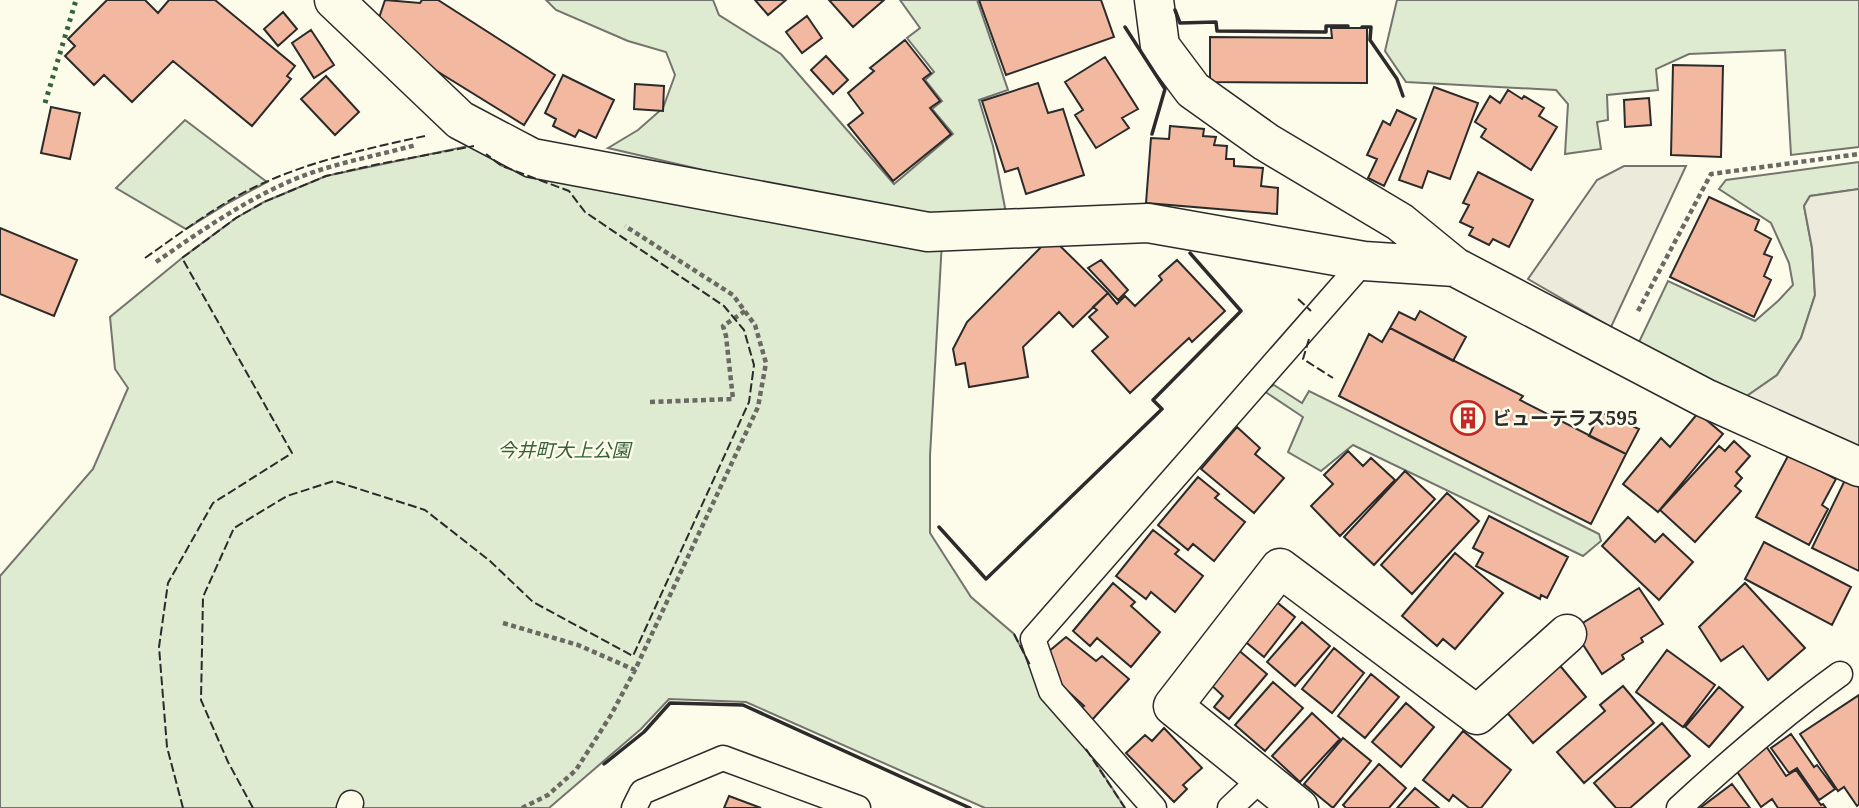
<svg xmlns="http://www.w3.org/2000/svg" width="1859" height="808" font-family="'Noto Serif','Noto Sans JP',serif">
<rect width="100%" height="100%" fill="#fdfbea"/>
<path fill="#deebd1" stroke="#74746e" stroke-width="2" d="M546,0H713L719,15L781,54L894,184L953,134L932,109L942,101L925,80L934,72L907,38L920,28L900,0H977L1008,90L979,100L993,146L1006,213L928,222L608,148L638,130L663,108L675,75L666,52L628,41L556,10Z
M1397,0H1859V147L1791,155L1785,50L1689,54L1656,69L1658,90L1607,95L1608,120L1597,122L1601,149L1565,154L1568,104L1556,90L1406,82L1385,51Z
M185,120L267,182L228,203L186,229L116,188Z
M473,145L502,166L547,170L942,241L930,456V533L971,597L1014,634L1046,696L1094,760L1125,808H985L746,702L669,699L641,729L549,808H0V576L93,469L128,388L115,369L110,317L182,258L236,218L264,202L326,176Z
M1859,162V189L1810,196L1804,206L1812,248L1815,295L1801,338L1777,375L1744,398L1639,342L1668,281L1755,321L1778,301L1793,285L1789,263L1771,223L1719,189L1726,180Z
M1274,385L1302,403L1309,391L1573,521L1599,534L1601,541L1583,556L1353,445L1321,471L1288,452L1303,417L1264,391Z"/>
<path fill="#eceadb" stroke="#74746e" stroke-width="2" d="M1624,166H1686L1611,327L1528,279L1597,180Z
M1859,189V447L1744,398L1777,375L1801,338L1815,295L1812,248L1804,206L1810,196Z"/>
<path fill="#f2b8a0" stroke="#2b2b2b" stroke-width="2" d="M107,0H145L158,13L169,0H215L295,66L287,76L291,79L252,126L173,61L132,102L104,75L94,85L65,56L75,46L68,39Z
M385,0L420,3L422,0H438L555,75L524,125L398,47L377,24Z
M755,0H786L768,15Z
M829,0H884L853,27Z
M979,0H1101L1114,37L1006,75Z
M283,12L297,29L278,46L264,29Z
M807,16L822,38L802,53L786,32Z
M1331,28H1367V83L1210,82V37L1332,38Z
M311,30L334,65L314,78L292,43Z
M905,40L931,73L923,79L940,101L930,108L951,134L893,181L848,125L863,113L848,93L874,71L870,68Z
M826,56L848,80L833,94L811,70Z
M1105,57L1138,109L1122,118L1129,128L1096,148L1075,115L1083,110L1065,82Z
M1673,65L1723,66L1721,157L1671,155Z
M563,75L614,100L596,138L579,130L575,137L553,126L556,119L545,113Z
M326,76L359,112L335,135L301,99Z
M1038,83L1048,113L1063,109L1084,175L1026,194L1018,168L1005,172L982,101Z
M635,84L664,86L663,111L634,109Z
M1434,87L1478,103L1450,179L1428,171L1422,188L1399,180Z
M1508,90L1522,99L1524,96L1544,108L1539,116L1557,127L1531,170L1481,137L1486,129L1475,122L1490,96L1500,103Z
M1649,98L1651,125L1625,127L1624,100Z
M51,107L80,113L70,159L41,153Z
M1397,110L1416,119L1384,186L1368,178L1377,159L1367,155L1383,121L1390,125Z
M1170,126L1204,129L1203,136L1216,137L1214,145L1227,146L1226,159H1234V166L1263,168L1261,186L1278,188L1277,214L1146,203L1151,138L1169,139Z
M1478,172L1533,200L1509,247L1493,239L1489,245L1469,235L1473,228L1460,222L1469,205L1463,203Z
M1709,197L1759,220L1755,230L1771,239L1764,254L1772,257L1764,276L1771,280L1754,317L1670,277Z
M0,228L77,260L54,316L0,294Z
M1051,237L1108,293L1073,327L1059,312L1023,347L1028,377L969,387L965,363L956,365L953,349L967,322Z
M1101,260L1128,290L1118,300L1088,268Z
M1177,260L1225,311L1192,342L1189,338L1130,393L1092,351L1108,337L1089,317L1097,310L1093,307L1108,293L1117,304L1125,296L1135,306L1162,280L1159,276Z
M1420,311L1466,337L1453,361L1390,328L1399,312L1415,320Z
M1390,328L1523,396L1520,400L1626,454L1591,524L1339,396L1369,334L1382,342Z
M1600,412L1639,429L1626,454L1589,436Z
M1698,413L1723,434L1658,512L1623,484L1661,438L1670,447Z
M1237,427L1260,448L1255,454L1284,478L1254,513L1201,469Z
M1734,441L1750,456L1736,472L1742,478L1735,486L1741,491L1695,542L1660,510L1719,446L1725,451Z
M1348,451L1363,466L1371,458L1395,480L1340,536L1311,506L1333,484L1324,475Z
M1789,454L1836,479L1822,505L1828,509L1809,545L1756,517Z
M1405,471L1435,499L1374,565L1344,537Z
M1198,477L1219,494L1215,498L1245,522L1214,561L1193,544L1188,550L1158,525Z
M1845,480L1859,487V571L1812,548Z
M1447,493L1479,521L1412,594L1381,565Z
M1489,516L1568,557L1547,598L1541,595L1540,599L1476,566L1483,553L1473,548Z
M1628,517L1655,542L1663,534L1693,562L1659,600L1602,546Z
M1153,530L1179,550L1175,554L1203,576L1175,612L1151,592L1146,599L1116,576Z
M1764,542L1851,587L1832,625L1745,579Z
M1455,553L1503,593L1455,649L1443,639L1437,646L1402,616Z
M1113,583L1135,602L1131,606L1160,632L1131,667L1097,638L1090,646L1073,631Z
M1745,583L1805,648L1768,680L1743,646L1721,661L1699,627Z
M1639,588L1663,624L1641,638L1643,642L1622,655L1624,659L1602,674L1573,629Z
M1268,595L1295,617L1264,657L1236,634Z
M1302,622L1330,646L1295,686L1267,662Z
M1066,637L1096,661L1102,656L1129,679L1092,720L1081,708L1084,706L1062,686L1048,652Z
M1236,648L1267,674L1229,719L1214,707L1223,696L1208,682Z
M1334,648L1364,673L1332,713L1302,689Z
M1667,650L1715,685L1683,727L1636,692Z
M1557,662L1586,697L1533,743L1504,709Z
M1371,674L1399,697L1365,738L1338,716Z
M1273,682L1303,708L1265,751L1235,725Z
M1623,686L1654,723L1584,783L1557,752L1605,711L1600,705Z
M1719,687L1743,707L1709,747L1685,727Z
M1859,695V804L1857,806L1844,787L1838,791L1800,734Z
M1406,703L1434,727L1401,767L1372,742Z
M1312,713L1340,739L1300,782L1272,756Z
M1662,723L1690,756L1630,808H1616L1594,783Z
M1164,728L1202,768L1183,785L1187,789L1174,802L1126,753L1145,735L1152,741Z
M1463,731L1511,770L1481,808H1469L1453,795L1449,801L1423,780Z
M1791,734L1814,767L1817,765L1835,789L1819,800L1797,768L1789,773L1771,748Z
M1343,738L1371,761L1333,808L1304,784Z
M1766,746L1786,776L1796,770L1821,805L1823,804L1826,808H1778L1772,799L1761,807L1734,767Z
M1379,764L1406,788L1389,808H1346L1343,805Z
M1732,784L1750,808H1700Z
M1415,788L1439,808H1397Z
M729,796L761,808H724Z"/>
<g fill="none" stroke-linecap="round" stroke-linejoin="round">
<g stroke="#2b2b2b" stroke-width="27">
<path id="lane" d="M349,808L351,803
M634,808L642,792L723,758L858,808
M1154,808L1051,691L1033,639L1364,261
M1230,808L1262,778
M1679,808C1730,761 1783,715 1840,674"/>
</g>
<g stroke="#2b2b2b" stroke-width="41">
<path id="street" d="M334,0L460,120L532,158L928,232L1148,223L1364,261L1455,267
M1154,0L1160,46L1193,90L1266,142L1400,222L1455,267L1705,398L1859,467
M1299,808L1173,706L1280,568L1477,715L1567,634"/>
</g>
<path stroke="#6a6964" stroke-width="4.5" stroke-dasharray="5 3.5" stroke-linecap="butt" d="M156,262C201,231 245,200 295,179C334,163 376,156 416,145
M1638,311L1711,174L1859,154
M650,402L733,399L726,336L723,326L745,311
M503,623L578,645L635,670
M522,808L548,795L576,770L611,715L635,670L758,407L766,363L755,325L733,295L625,226"/>
<use href="#lane" stroke="#fdfbea" stroke-width="24"/>
<use href="#street" stroke="#fdfbea" stroke-width="38"/>
<path stroke="#34623c" stroke-width="5" stroke-dasharray="3.5 5" stroke-linecap="butt" d="M45,103L76,0"/>
<path stroke="#2b2b2b" stroke-width="2" stroke-dasharray="9 3.5" stroke-linecap="butt" d="M145,258C181,233 218,204 259,185C311,161 369,148 425,136
M1298,299L1311,311
M1309,339L1303,359L1333,378
M1014,634L1030,665
M1086,749L1125,808
M183,808L167,747L159,647L168,583L213,503L292,453L182,258L236,218L264,202L326,176L379,164L474,146
M253,808L228,762L201,700L203,597L234,528L287,496L334,481L425,510L490,561L533,602L633,656L749,402L754,365L744,330L724,306L585,212L569,191L502,166L486,154"/>
<path stroke="#2b2b2b" stroke-width="3.5" d="M1175,10L1180,23L1216,22L1217,31L1326,32V26H1348
M1125,27L1165,89L1152,134
M1362,27H1371L1370,40L1397,79L1403,96
M939,527L986,579L1162,409L1153,400L1241,311L1190,253
M604,764L644,732L670,703L743,705L970,808"/>
</g>
<defs>
<g id="building-ring" transform="scale(1.75)"><circle r="9.5" fill="#fdfbea" stroke="#c62828" stroke-width="1.5"/><path d="M-4-6H4V6H1V3H-1V6H-4ZM-2.5-4.3h1.7v1.8h-1.7ZM.8-4.3h1.7v1.8H.8ZM-2.5-1h1.7V.8h-1.7ZM.8-1h1.7V.8H.8Z" fill="#c62828"/></g>
</defs>
<g fill-rule="evenodd">
<use href="#building-ring" x="1468" y="418"/>
</g>
<g text-anchor="middle" dominant-baseline="central" stroke-width="5" stroke-linejoin="round" paint-order="stroke">
<g font-size="19" font-weight="bold" fill="#2b2b2b" stroke="#fdfbea" text-anchor="start">
<text x="1492" y="418">ビューテラス595</text>
</g>
<g font-size="19" font-style="italic" fill="#34623c" stroke="#fdfbea">
<text x="564" y="450">今井町大上公園</text>
</g>
</g>
</svg>
